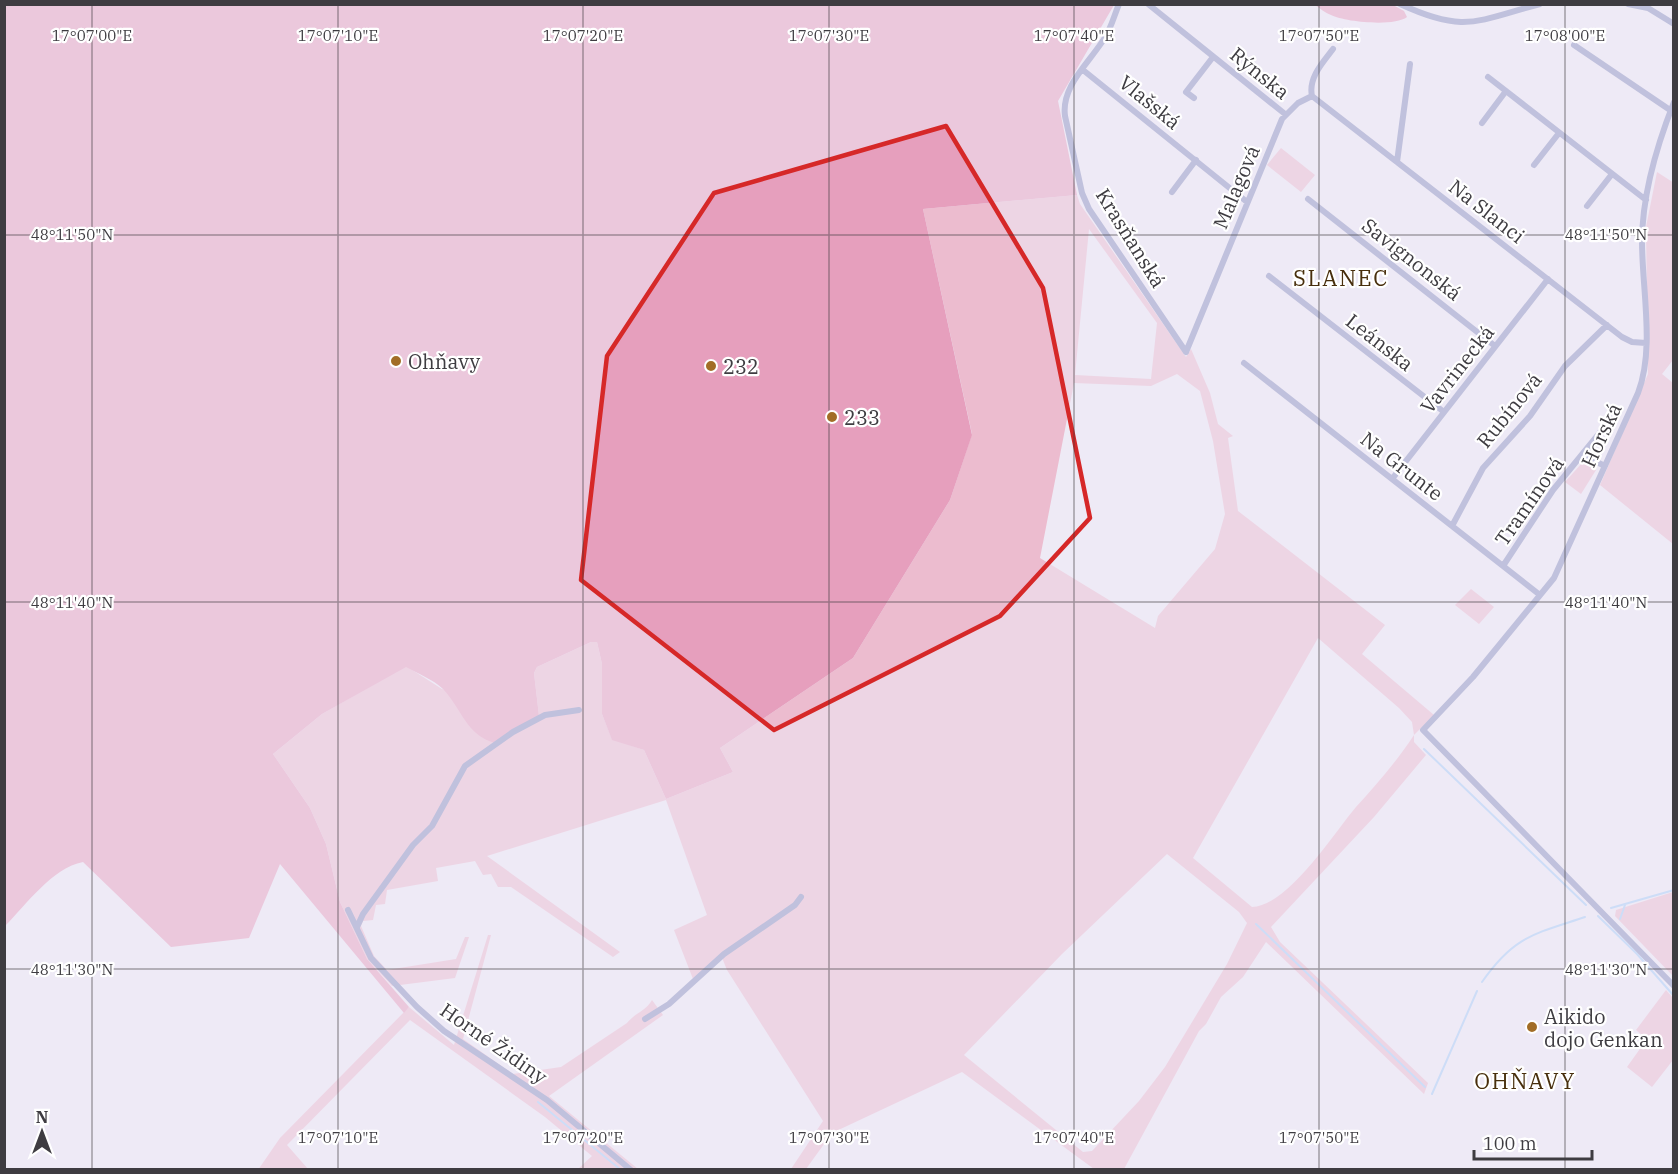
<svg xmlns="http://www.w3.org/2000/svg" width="1678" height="1174" font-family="'IBM Plex Serif',serif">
<rect width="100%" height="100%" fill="#eeeaf5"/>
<path fill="#ecbccf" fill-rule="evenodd" d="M1281,148L1315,175L1301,192L1267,165Z
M1657,172L1674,183L1673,360L1662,374L1673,383V544L1600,485L1648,374L1646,227Z
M1077,195L1080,204L1186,357L1191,349L1210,393L1218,424L1233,436L1228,438L1238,511L1385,625L1362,654L1434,715L1414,735V742L1426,755L1374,817L1271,927L1280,942L1428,1083L1424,1094L1266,942L1243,977L1221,997L1206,1024L1199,1031L1124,1169H1094L962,1072L832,1133L806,1169H791L823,1121L727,970L721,955L693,979L674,930L707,915L666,800L487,856L620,952L613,957L511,887H498L491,874L483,875L475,861L436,868L438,881L387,890L385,904L376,905L373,920L363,921L361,926L374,956L387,970L456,959L465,937H469L455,978L392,986L367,959L340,902L326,844L310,808L273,754L322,714L406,666L442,689L539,716L534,673L537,667L591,642H597L602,664V714L612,739L644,750L666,799L733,772L720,748L853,658L950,500L972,434L923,209ZM1089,229L1157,323L1151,379L1075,375ZM1177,374L1200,391L1213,441L1225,514L1215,549L1158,616L1155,628L1040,558L1074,383L1151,386ZM1318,638L1399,708L1412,722L1414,735C1397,761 1377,784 1356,807C1334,833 1288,906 1252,907L1193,858ZM1167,854L1239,912L1247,923L1227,964L1165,1067L1139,1101L1092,1151L1083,1152L964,1055L1062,954Z
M1582,463H1591L1596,470L1581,494L1565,482Z
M1471,589L1494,607L1479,624L1455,605Z
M1673,892V976L1615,916L1616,910Z
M488,935H491L463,1039L513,1074L561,1067L627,1023C635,1013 646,1011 652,1000L663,1015L549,1096L638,1169H578L592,1156L545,1117L410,1020L287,1145L308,1169L258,1170L280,1138L409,1007L454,1045Z
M1666,990L1673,998V1060L1652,1087L1627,1067L1647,1039L1636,1030Z"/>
<path fill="#e69fbd" d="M5,5H1114L1058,101L1077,195L923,209L972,435L950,500L853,658L720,748L733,772L666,799L644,750L612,740L602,714V664L597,642H591L537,667L534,673L539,716L495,743C466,735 462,709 443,689C434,680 417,673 406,667L322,714L273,754L310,808L326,844L340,902L367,959L409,1007L404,1013L280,864L249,938L171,947L83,862C52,868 26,905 5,926Z
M1315,5H1393L1404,11L1407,17C1394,27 1345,22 1331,15C1325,13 1320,8 1315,5Z"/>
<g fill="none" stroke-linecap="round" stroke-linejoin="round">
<path stroke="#a4cef9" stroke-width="2" d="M1424,749L1586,905
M1611,908L1674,890
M1598,916L1637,954L1674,996
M1620,919L1625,905
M1256,924L1425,1087
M1482,982C1514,936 1534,934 1585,917
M1432,1094L1477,991
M538,1102L621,1170"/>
<path stroke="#8791be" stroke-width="6" d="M1119,4C1114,16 1111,29 1104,39C1089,63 1061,86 1065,116L1082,193L1089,209L1186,352
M1148,4L1285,114
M1400,4C1465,34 1476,21 1540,4
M1628,4L1648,8L1674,24
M1574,45L1670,110
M1083,70L1247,202
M1488,77L1646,200
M1312,96L1622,337L1632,342L1646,343
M1194,98L1186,92L1213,57
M1674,102C1657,145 1642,195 1642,242C1642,289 1655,349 1638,393L1554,578L1473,677L1423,730L1674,986
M1482,123L1506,91
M1397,162L1410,64
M1534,165L1559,133
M1172,192L1196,160
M1308,199L1495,346
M1587,206L1612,174
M1269,276L1444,412
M1186,352L1282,119L1298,103L1312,96C1308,78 1323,62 1333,49
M1244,363L1540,595
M1582,455L1605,466
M1392,479L1548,279
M1452,526L1483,468L1530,416L1565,366L1607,325
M1503,566L1553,490L1611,419
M348,910L371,958L417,1007L444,1031L547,1100L631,1170
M357,927L363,914L413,845L432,826L465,766L513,732L545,715L579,710
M645,1019L669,1004L724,954L795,905L801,897"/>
</g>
<path d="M0 0H1678V1174H0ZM946,126L1043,288L1090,518L1000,616L774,730L581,580L607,356L714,193Z" fill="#eeeaf5" fill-opacity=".55" fill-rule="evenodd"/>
<path fill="none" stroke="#d62828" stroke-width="4.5" stroke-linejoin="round" d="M946,126L1043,288L1090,518L1000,616L774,730L581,580L607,356L714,193Z"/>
<path fill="none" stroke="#3e3c41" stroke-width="1.5" stroke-opacity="0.45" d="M92,4V1170M338,4V1170M583,4V1170M829,4V1170M1074,4V1170M1319,4V1170M1565,4V1170M4,235H1674M4,602H1674M4,969H1674"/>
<g fill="#a26d26" stroke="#fff" stroke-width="2">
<circle cx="396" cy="361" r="6"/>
<circle cx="711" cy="366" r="6"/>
<circle cx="832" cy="417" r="6"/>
<circle cx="1532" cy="1027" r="6"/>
</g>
<g text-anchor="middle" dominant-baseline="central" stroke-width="4.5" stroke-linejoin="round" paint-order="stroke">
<g font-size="20" fill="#3e3c41" stroke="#fff">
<text transform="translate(1260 73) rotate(39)">Rýnska</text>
<text transform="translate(1150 102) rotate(39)">Vlašská</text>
<text transform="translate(1236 187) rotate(-67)">Malagová</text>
<text transform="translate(1487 211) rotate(38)">Na Slanci</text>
<text transform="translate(1131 238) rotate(58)">Krasňanská</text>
<text transform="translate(1412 259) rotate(38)">Savignonská</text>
<text transform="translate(1380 342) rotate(38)">Leánska</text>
<text transform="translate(1457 369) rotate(-52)">Vavrinecká</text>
<text transform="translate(1509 410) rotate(-51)">Rubínová</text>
<text transform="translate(1601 435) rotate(-65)">Horská</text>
<text transform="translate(1402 466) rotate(38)">Na Grunte</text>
<text transform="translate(1529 501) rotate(-55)">Tramínová</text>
<text transform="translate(494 1043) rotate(35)">Horné Židiny</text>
</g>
<g font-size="20" fill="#3e3c41" stroke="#fff" text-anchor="start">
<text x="408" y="361">Ohňavy</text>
<text x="723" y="366">232</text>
<text x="844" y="417">233</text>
<text x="1544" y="1016">Aikido<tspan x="1544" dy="23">dojo Genkan</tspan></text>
</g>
<g font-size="22" letter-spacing="1.5" fill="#482f0d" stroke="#fff">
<text x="1341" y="277">SLANEC</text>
<text x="1525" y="1080">OHŇAVY</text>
</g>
</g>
<g font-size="15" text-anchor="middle" fill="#3e3c41" stroke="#fff" stroke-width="4.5" stroke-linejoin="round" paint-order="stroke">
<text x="92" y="41">17°07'00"E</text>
<text x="338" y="41">17°07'10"E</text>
<text x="583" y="41">17°07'20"E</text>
<text x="829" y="41">17°07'30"E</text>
<text x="1074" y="41">17°07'40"E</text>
<text x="1319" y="41">17°07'50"E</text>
<text x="1565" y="41">17°08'00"E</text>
<text x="72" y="240">48°11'50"N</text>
<text x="1606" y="240">48°11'50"N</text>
<text x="72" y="608">48°11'40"N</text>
<text x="1606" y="608">48°11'40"N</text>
<text x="72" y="975">48°11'30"N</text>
<text x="1606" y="975">48°11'30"N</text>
<text x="338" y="1143">17°07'10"E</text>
<text x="583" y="1143">17°07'20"E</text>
<text x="829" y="1143">17°07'30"E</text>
<text x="1074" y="1143">17°07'40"E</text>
<text x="1319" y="1143">17°07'50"E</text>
</g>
<rect width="1678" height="1174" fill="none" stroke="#3e3c41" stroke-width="12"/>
<g transform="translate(42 1132)" stroke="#ffffff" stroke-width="4.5" paint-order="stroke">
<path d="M0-4.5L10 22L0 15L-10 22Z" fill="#3e3c41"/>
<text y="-9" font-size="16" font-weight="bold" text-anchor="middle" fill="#3e3c41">N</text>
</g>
<path d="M1474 1150v9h118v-9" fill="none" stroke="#3e3c41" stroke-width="3"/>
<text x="1483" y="1150" font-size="18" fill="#3e3c41" stroke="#ffffff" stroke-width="4.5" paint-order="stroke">100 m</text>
</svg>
